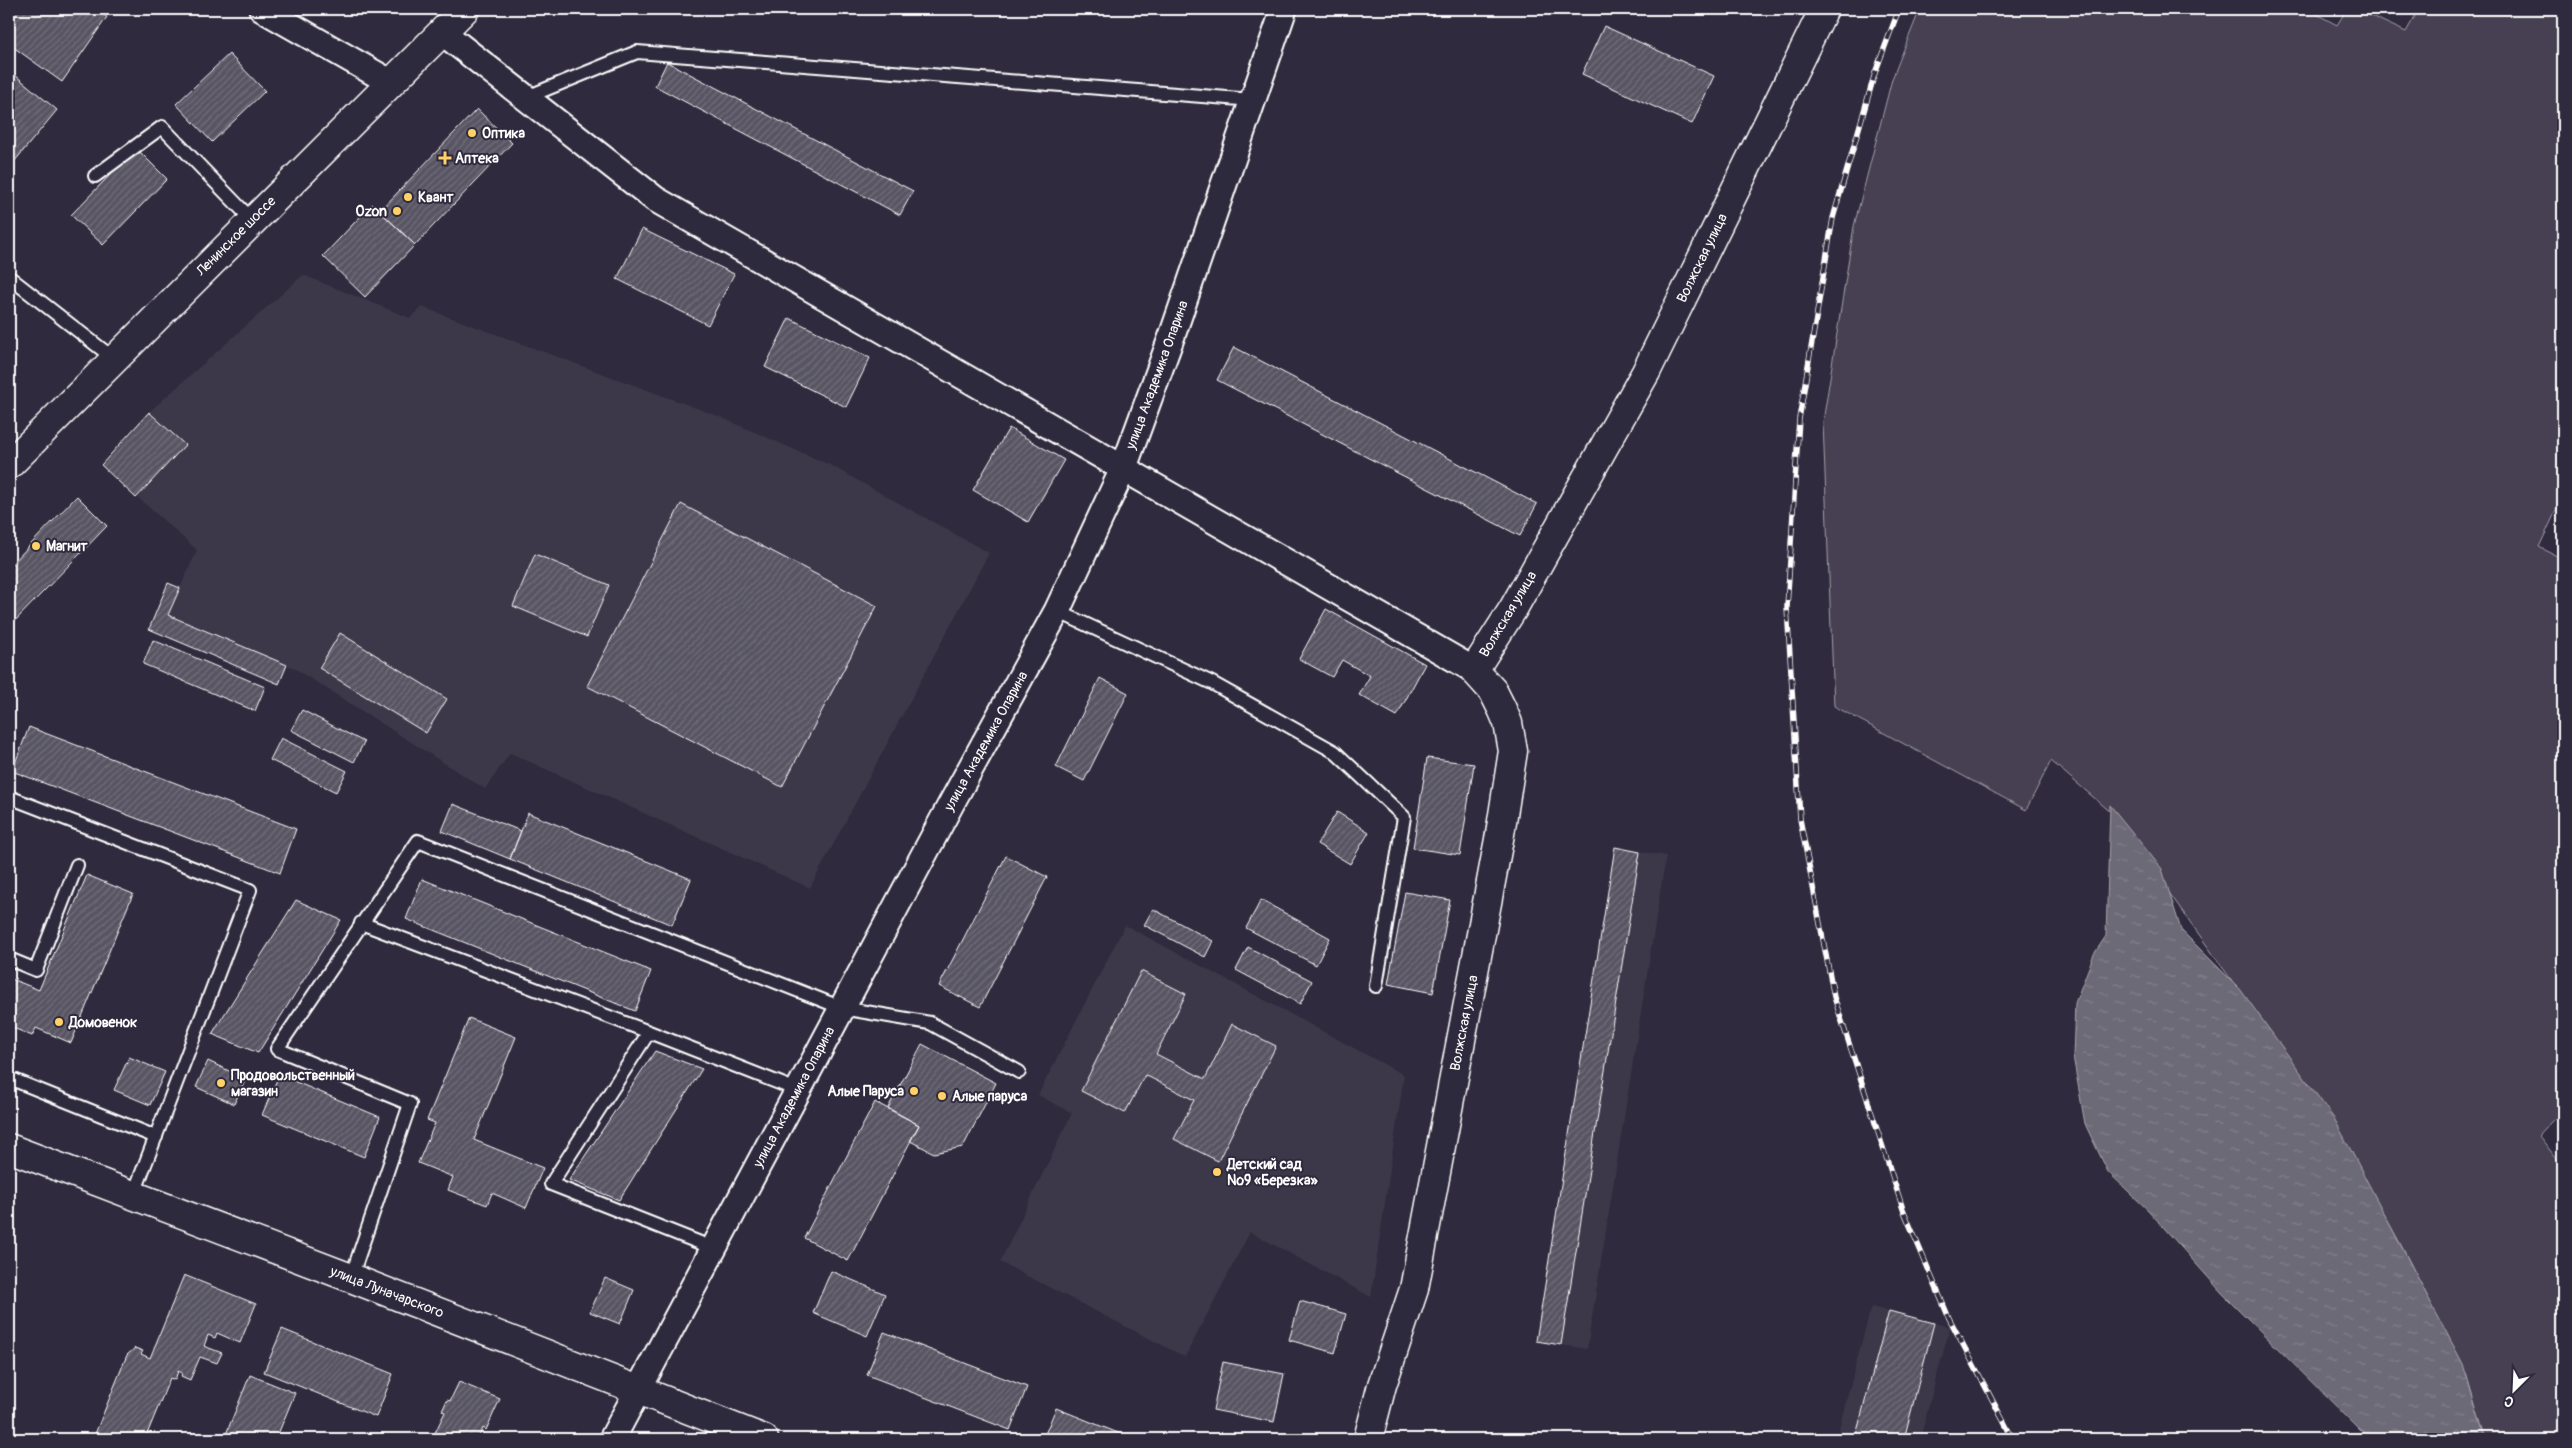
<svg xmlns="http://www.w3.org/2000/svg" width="2572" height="1448" font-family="Pangolin,sans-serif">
<defs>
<pattern id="water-ripples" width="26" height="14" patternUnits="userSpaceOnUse" patternTransform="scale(1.25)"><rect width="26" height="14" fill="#6d6a77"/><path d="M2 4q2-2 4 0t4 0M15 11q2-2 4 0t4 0" fill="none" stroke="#83808b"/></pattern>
<pattern id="building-hatch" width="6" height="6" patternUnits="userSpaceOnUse" patternTransform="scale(1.25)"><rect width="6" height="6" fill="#595564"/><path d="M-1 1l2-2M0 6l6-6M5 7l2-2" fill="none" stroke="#726e7b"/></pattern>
</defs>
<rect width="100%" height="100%" fill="#2f2a3d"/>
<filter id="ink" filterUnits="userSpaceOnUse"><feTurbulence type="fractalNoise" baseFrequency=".02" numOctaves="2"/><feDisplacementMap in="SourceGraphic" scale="10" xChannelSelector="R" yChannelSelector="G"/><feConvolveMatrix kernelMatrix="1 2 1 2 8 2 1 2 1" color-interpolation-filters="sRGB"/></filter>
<g filter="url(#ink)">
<path fill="#3c3749" d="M303,275L410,318L422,307L718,416L830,465L989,553L810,888L510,753L485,789L294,668L168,615L197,550L101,465L149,412Z
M1615,847L1666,856L1587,1349L1536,1341Z
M1125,925L1404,1075L1371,1297L1250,1232L1185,1357L1000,1262L1072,1113L1038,1095Z
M1871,1307L1950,1327L1920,1439H1836Z"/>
<path fill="#464152" stroke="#a2a0a8" d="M1920,9H2307L2337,25L2347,9H2356L2406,32L2419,9H2563V496L2539,547L2563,559V1110L2539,1136L2563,1167V1439H2485L2466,1373L2401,1245L2335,1125L2113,814L2051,761L2026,810L1834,706L1823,422L1854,226L1892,79Z"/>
<path fill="url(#water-ripples)" stroke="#a7a6ad" d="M2110,805L2162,869L2181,930L2240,989L2335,1120L2463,1364L2485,1439H2369L2222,1293L2148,1210L2108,1172L2085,1124L2073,1056L2075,1003L2094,954L2106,936Z"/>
<path fill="url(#building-hatch)" stroke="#fff" d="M9,9H95L107,17L62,82L9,44Z
M1604,26L1714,76L1692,124L1582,74Z
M229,54L265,91L212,142L176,104Z
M667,62L913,191L900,215L655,86Z
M9,70L57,110L9,168Z
M477,109L512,143L415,245L380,211Z
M136,148L167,179L103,245L71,215Z
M372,204L415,245L365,297L323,256Z
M642,229L734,274L708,325L617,279Z
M789,318L870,358L846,407L765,367Z
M1234,347L1537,504L1520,536L1217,380Z
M149,412L185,445L136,498L101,465Z
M1009,428L1064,460L1028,522L973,490Z
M77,496L107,526L9,627V567Z
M681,504L877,606L782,787L587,686Z
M535,554L609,585L587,637L513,606Z
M168,583L180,588L168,615L287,665L279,684L149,629Z
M1326,609L1425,664L1397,716L1359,695L1370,676L1342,660L1332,677L1299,659Z
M340,633L447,699L426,733L319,668Z
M153,640L265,687L255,711L143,664Z
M1100,678L1128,693L1084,781L1056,767Z
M302,710L364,742L354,762L291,730Z
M29,727L296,829L280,873L12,771Z
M281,738L347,771L336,792L270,760Z
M1427,758L1474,764L1460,855L1413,848Z
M453,804L521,831L510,859L442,831Z
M1337,812L1369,832L1350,864L1317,844Z
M528,813L691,879L672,925L510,859Z
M1615,847L1640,852L1561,1345L1536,1341Z
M1006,856L1047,877L980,1007L939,986Z
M87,875L133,894L71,1043L36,1028L32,1036L9,1026V978L39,990Z
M422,879L651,971L635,1011L406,919Z
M1405,892L1450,900L1433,993L1388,984Z
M296,900L341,920L258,1053L212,1034Z
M1261,900L1330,938L1316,965L1246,928Z
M1153,909L1213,941L1205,957L1144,925Z
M1248,947L1312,981L1300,1004L1236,970Z
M1141,971L1186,994L1156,1054L1205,1079L1232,1024L1276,1046L1218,1161L1174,1139L1194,1100L1145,1075L1125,1113L1081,1091Z
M469,1018L516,1037L474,1140L543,1168L526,1208L492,1193L487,1205L448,1190L453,1177L418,1163L435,1123L427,1120Z
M922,1044L996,1083L963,1147L934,1153L910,1141L919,1125L888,1108Z
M655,1051L702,1069L619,1200L569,1180Z
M129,1057L165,1072L150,1105L114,1090Z
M208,1061L246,1079L234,1104L196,1087Z
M279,1075L380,1117L364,1157L262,1115Z
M875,1102L919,1125L848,1261L804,1238Z
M831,1271L885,1294L867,1336L813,1313Z
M184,1275L256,1304L240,1343L217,1333L215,1338L208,1335L204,1346L222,1353L217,1363L200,1357L190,1380L181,1376L182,1373L178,1371L175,1380L170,1378L145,1439H93L127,1355L135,1348L143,1351L141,1354L150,1358Z
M605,1278L634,1290L620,1324L590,1312Z
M1300,1301L1346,1314L1335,1353L1289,1340Z
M1889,1311L1934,1323L1904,1439H1855Z
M282,1329L393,1374L376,1417L264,1372Z
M884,1332L1027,1387L1010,1430L867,1375Z
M1223,1362L1284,1374L1274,1422L1213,1410Z
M250,1375L295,1393L276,1439H224Z
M459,1382L500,1399L486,1430L483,1428L478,1439H432L445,1412L442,1411L447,1400L450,1401Z
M1056,1408L1133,1439H1043Z
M542,1434L554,1439H539Z"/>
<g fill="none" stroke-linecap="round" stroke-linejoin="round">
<g stroke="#fff" stroke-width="16">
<path id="service" d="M527,97L637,52L1253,100
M95,176L162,127L252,220
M9,277L113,358
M1057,611L1212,683L1335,752L1404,817L1376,986
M9,797L250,890L133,1196
M361,923L649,1032
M9,959L36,970L77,865
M9,1078L156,1137
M713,1248L551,1184L649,1032L797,1090
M351,1278L410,1104L277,1049L418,841L842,1008L930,1023L1019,1072"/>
</g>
<g stroke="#fff" stroke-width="29">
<path id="minor" d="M262,9L390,82
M442,32L655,199L1474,670
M612,1439L951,804L1057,611L1124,467L1173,333L1284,9"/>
</g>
<g stroke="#fff" stroke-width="31">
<path id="tertiary" d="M9,465L465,9
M9,1148L351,1278L764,1439
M1368,1439L1382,1385L1414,1289L1500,834L1513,751L1508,723L1502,709L1493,691L1474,670L1513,609L1646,372L1824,9"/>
</g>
<use href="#service" stroke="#2f2a3d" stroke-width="12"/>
<use href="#minor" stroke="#2f2a3d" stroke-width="25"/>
<use href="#tertiary" stroke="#2f2a3d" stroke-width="28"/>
<g stroke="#fff" stroke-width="5.5">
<path id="rail" d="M1899,9L1875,73L1833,218L1799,419L1787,607L1800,819L1834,997L1903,1209L1949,1318L2013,1439"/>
</g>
<use href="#rail" stroke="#2f2a3d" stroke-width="4" stroke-dasharray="11" stroke-linecap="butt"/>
</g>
</g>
<g fill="#ffd166" stroke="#2f2a3d" stroke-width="2">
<circle cx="472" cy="133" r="5"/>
<path d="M442.5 150.5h5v5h5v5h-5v5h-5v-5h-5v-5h5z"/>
<circle cx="408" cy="197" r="5"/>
<circle cx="397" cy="211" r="5"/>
<circle cx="36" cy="546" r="5"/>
<circle cx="59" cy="1022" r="5"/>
<circle cx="221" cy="1083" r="5"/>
<circle cx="914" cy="1091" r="5"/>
<circle cx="942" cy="1096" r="5"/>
<circle cx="1217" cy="1172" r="5"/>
</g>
<g text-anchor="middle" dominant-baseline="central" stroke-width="4" stroke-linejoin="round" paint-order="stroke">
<g font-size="14" font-weight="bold" fill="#fff" stroke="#2f2a3d" text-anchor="start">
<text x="482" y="133">Оптика</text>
<text x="455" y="158">Аптека</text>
<text x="418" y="197">Квант</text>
<text x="387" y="211" text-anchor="end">Ozon</text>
<text x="46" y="546">Магнит</text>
<text x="69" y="1022">Домовенок</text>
<text x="231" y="1075">Продовольственный<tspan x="231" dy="16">магазин</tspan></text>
<text x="904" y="1091" text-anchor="end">Алые Паруса</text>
<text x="952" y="1096">Алые паруса</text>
<text x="1227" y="1164">Детский сад<tspan x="1227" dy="16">№9 «Березка»</tspan></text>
</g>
<g font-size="14" fill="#fff" stroke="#2f2a3d">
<text transform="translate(236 236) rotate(-45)">Ленинское шоссе</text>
<text transform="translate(1702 258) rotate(-64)">Волжская улица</text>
<text transform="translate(1157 375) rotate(-70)">улица Академика Опарина</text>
<text transform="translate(1508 614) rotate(-59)">Волжская улица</text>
<text transform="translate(986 741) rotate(-61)">улица Академика Опарина</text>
<text transform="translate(1464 1023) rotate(-79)">Волжская улица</text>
<text transform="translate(794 1097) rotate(-62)">улица Академика Опарина</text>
<text transform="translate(387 1292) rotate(21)">улица Луначарского</text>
</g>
</g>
<rect width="2572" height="1448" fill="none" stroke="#2f2a3d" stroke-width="30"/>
<rect x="15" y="15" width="2542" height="1418" fill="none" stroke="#fff" stroke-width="2" filter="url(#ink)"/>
<g transform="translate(2514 1390) rotate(204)" stroke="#2f2a3d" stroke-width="4" paint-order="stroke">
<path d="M0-4L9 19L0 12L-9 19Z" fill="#ffffff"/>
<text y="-8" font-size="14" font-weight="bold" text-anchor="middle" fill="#ffffff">С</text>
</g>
</svg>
